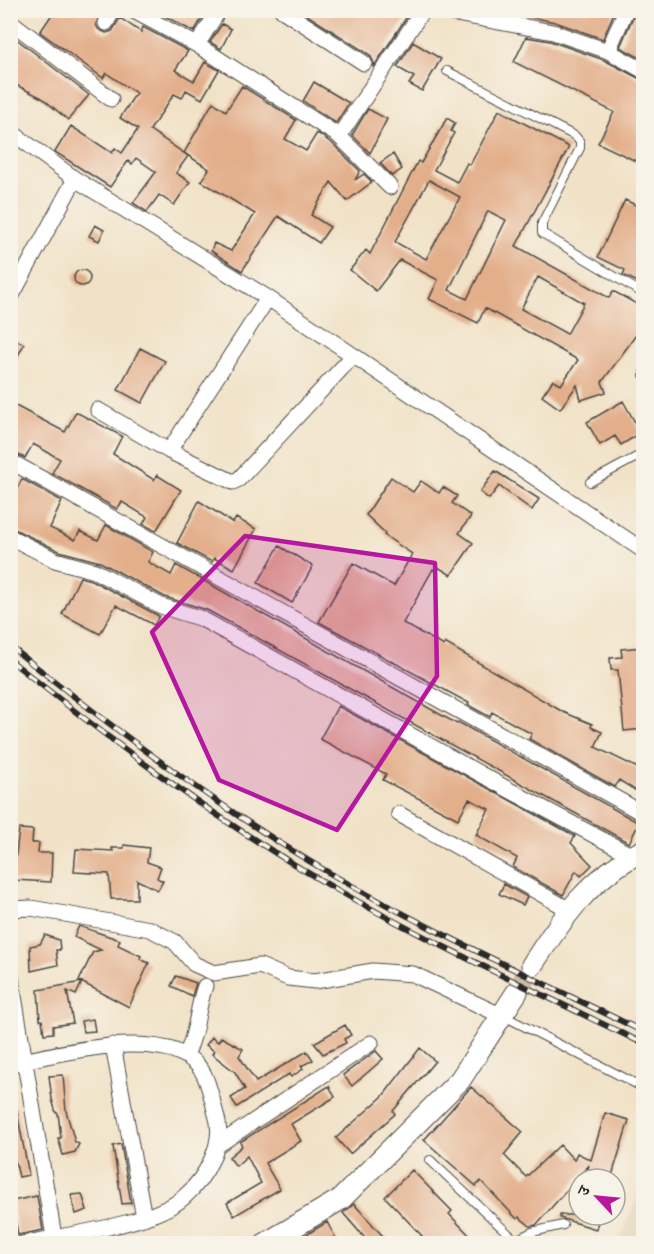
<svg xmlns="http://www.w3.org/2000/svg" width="654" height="1254" font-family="'IM FELL French Canon','Noto Serif Devanagari',serif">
<rect width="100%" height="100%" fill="#f7f3e8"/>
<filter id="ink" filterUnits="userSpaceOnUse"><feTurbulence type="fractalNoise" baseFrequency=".0167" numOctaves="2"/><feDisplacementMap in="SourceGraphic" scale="12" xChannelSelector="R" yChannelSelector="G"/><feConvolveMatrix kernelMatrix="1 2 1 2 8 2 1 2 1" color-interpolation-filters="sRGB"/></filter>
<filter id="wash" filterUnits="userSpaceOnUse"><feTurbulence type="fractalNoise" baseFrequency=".008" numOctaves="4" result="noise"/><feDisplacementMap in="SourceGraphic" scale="24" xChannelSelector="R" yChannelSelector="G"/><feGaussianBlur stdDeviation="1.35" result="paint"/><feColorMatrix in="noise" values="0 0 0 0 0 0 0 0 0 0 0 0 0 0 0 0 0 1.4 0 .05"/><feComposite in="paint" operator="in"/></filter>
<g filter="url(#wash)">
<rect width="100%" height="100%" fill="#f1e2c7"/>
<path fill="#e3d6b7" d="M643,1181V1243H619Z"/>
<g id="blocks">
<path fill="#e3af8b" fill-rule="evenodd" d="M55,10H102L96,24L98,29L106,33L112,31L120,18L141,32L143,27L188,51L175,70L194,81L205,62L219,70L202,99L186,90L182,98L174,94L150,130L188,156L176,173L190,182L174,205L159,195L147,212L133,203L156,172L136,158L132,164L128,161L110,187L55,152L71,126L112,153L115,148L122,153L138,129L120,118L136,93L106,73L103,78L40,32Z
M154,10H207L194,32Z
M309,10H408L410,12L373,68L374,63L370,55L307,15Z
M495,10H615L603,39L555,22Z
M636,10H644V60L620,47Z
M222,24L231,29L221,49L210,42Z
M10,34L89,95L68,120L42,98L10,82Z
M526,37L550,41L604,60L644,81V165L598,143L614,112L514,62Z
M413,42L441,59L422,91L409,84L414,77L397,67Z
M314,82L349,103L336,123L303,101Z
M242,86L296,120L285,139L306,151L317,133L333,144L360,171L355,180L364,174L372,182L347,201L331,182L311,215L330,227L319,243L278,216L242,271L211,251L214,243L231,251L255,214L201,181L209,169L184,153L213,102L226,111Z
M368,109L387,119L370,153L352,135Z
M499,110L569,147L516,246L609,298L613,291L644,308V324L602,382L606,392L581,400L577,385L560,409L542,396L553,380L561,385L578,360L485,308L478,323L429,299L438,280L400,260L376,291L350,270L366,250L370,254L418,161L421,163L447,118L455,123L451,131L454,133L434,170L457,182L467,163L470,165ZM429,180L460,197L426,259L395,242ZM488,211L506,220L467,299L449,290ZM538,277L584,303L567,334L521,309Z
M393,154L402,169L392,176L380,163Z
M625,200L644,209V285L623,275L625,270L598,257Z
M95,225L104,230L99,241L89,236Z
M74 278a8 8 0 1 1 16 0a8 8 0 1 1-16 0Z
M10,337L24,344L10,371Z
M140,348L165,361L142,403L118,390Z
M623,401L641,433L621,445L615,436L600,445L587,422Z
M10,403L65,432L76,412L122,436L113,454L154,480L157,475L181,490L156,531L143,524L147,517L122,502L117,509L52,473L60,459L33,444L25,458L10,451Z
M495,471L539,499L532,510L499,486L489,499L480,492Z
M391,477L413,492L421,481L439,493L443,487L457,496L452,503L471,516L459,533L473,543L451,575L438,567L435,571L433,569L403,623L444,646L445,643L563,712L592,724L591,727L602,732L595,747L644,771V796L619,780L615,787L529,739L532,734L492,712L490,717L468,705L469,703L319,622L353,563L394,586L412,554L384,535L385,533L366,515Z
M22,479L62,501L50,528L75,540L80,531L98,540L106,525L153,552L148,562L171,575L176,565L457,724L458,722L639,823L629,843L207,610L165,597L100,562L59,551L10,527V503Z
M199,501L233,523L236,518L256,529L234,569L214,558L212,562L177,543Z
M279,546L313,566L292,603L258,583Z
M80,577L91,580L159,616L154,625L116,605L100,634L62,614Z
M644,647V729L624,731L618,670H611L610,658L622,657L621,649Z
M338,706L575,836L571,843L592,865L581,876L576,871L563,895L513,867L517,858L476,835L489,809L469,799L458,819L383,780L386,774L320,739Z
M19,829L33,830L32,843H39L38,853H52L51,882L13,880Z
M124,845L149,848L147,862L161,867L157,878L163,881L158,890L137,880V899H111L109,874L74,872L76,849L113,851L112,848H124Z
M504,884L527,897L523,905L499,894Z
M79,926L120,940L118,945L141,956L140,959L149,963L129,1007L79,981L93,952L101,950L74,937Z
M45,935L59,940L60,950H56L58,965L31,971L30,946L40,944Z
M176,976L196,983L192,996L171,986Z
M82,982L76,995L67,991L73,1023L53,1026V1033L44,1034L42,1020H40L38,990Z
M93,1019L95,1031L83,1032L81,1021Z
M345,1025L351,1035L344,1039L346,1043L323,1054L314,1043Z
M212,1037L218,1042L221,1037L243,1049L239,1056L256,1082L307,1051L313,1060L301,1066L303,1069L291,1077L289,1074L237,1107L231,1098L245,1089L235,1072L212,1054L214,1051L206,1045Z
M420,1048L435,1061L393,1111L395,1114L350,1154L336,1138L383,1096Z
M376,1051L383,1059L352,1086L343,1075Z
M63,1075L66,1111L75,1142L79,1144L75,1152L63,1155L58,1138H61L58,1113H56L52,1099L49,1076Z
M329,1086L335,1097L291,1124L301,1141L265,1163L280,1189L234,1216L227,1203L261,1183L247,1156L236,1166L229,1157L242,1146L240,1142Z
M471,1087L523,1132L504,1155L526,1177L560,1145L574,1160L577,1153L591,1160L605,1113L629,1120L611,1179H585L589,1165L536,1225L530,1226L519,1217L517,1219L481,1181L476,1186L424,1140Z
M16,1107L29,1175L19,1177L15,1160L10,1161V1108Z
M121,1144L131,1203L122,1204L113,1146Z
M412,1170L452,1211L449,1214L472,1238L467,1244H413L422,1236L385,1197Z
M82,1194L87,1210L76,1214L71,1195Z
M37,1196L43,1230L18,1235L12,1201Z
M354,1204L390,1244H370L343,1213Z
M560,1215H600L596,1229L560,1218Z
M327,1222L339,1244H291Z"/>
</g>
</g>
<g filter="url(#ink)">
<use href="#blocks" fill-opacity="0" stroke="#494642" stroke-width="1.5"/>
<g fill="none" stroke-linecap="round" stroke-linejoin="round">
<path stroke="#c9bda8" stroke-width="21" stroke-dasharray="21 10" stroke-linecap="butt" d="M517,992L532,965"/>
<g stroke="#494642" stroke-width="10">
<path id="lane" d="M447,71L575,136L580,142V148L542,223V233L644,294
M644,372V375
M590,482L644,453
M504,1016L644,1088
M430,1160L514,1239
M508,1244L532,1232L563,1225"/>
</g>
<g stroke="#494642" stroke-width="17">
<path id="street" d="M132,10L197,45L339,136L390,187
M282,10L364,63
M435,10L553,32L608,51L644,71
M10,21L111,99
M106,23L113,10
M197,45L219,10
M608,51L626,10
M10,131L75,179L268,298L644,551
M339,136L423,10
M10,299L75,179
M98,410L169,451L233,482L239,479L353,356
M169,451L268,298
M10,461L644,814
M10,537L55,560L95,571L161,606L202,619L511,791L633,856
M399,814L568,909
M10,909L31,908L150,929L175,942L194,964L214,973L260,966L288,978L315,981L373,971L413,974L502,1016
M10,972L54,1237
M113,1045L144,1218
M186,1055C198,1031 196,1011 205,986
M10,1064C56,1054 172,1023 202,1071C209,1082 212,1100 216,1114C226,1143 205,1179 183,1198C152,1225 63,1235 22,1244
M218,1145L371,1043"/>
</g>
<g stroke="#494642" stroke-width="23">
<path id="secondary" d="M532,965C564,916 589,878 644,850
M265,1244L341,1199L460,1080L517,992"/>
</g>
<use href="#lane" stroke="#fff" stroke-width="8"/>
<use href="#street" stroke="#fff" stroke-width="15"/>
<use href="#secondary" stroke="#fff" stroke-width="21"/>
<g stroke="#2b2b2b" stroke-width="6">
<path id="rail" d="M10,646C106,723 204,797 309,861C416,925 531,977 644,1032
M10,660C105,736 201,809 305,871C413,936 530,988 644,1044"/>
</g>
<use href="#rail" stroke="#f7f3e8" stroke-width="4" stroke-dasharray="11" stroke-linecap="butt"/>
</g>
</g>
<path fill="#b5179e" fill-opacity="0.2" stroke="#b5179e" stroke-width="4.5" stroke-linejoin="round" d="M245,536L435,563L437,676L337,830L219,780L152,632Z"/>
<rect width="654" height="1254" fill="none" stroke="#f7f3e8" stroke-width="36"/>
<g transform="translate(597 1197) rotate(296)"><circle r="28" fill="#f7f3e8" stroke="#a5a39c" stroke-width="1.5"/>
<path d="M0-4.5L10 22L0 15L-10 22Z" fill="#b5179e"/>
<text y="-9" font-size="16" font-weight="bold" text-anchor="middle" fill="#2b2b2b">उ</text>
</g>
</svg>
